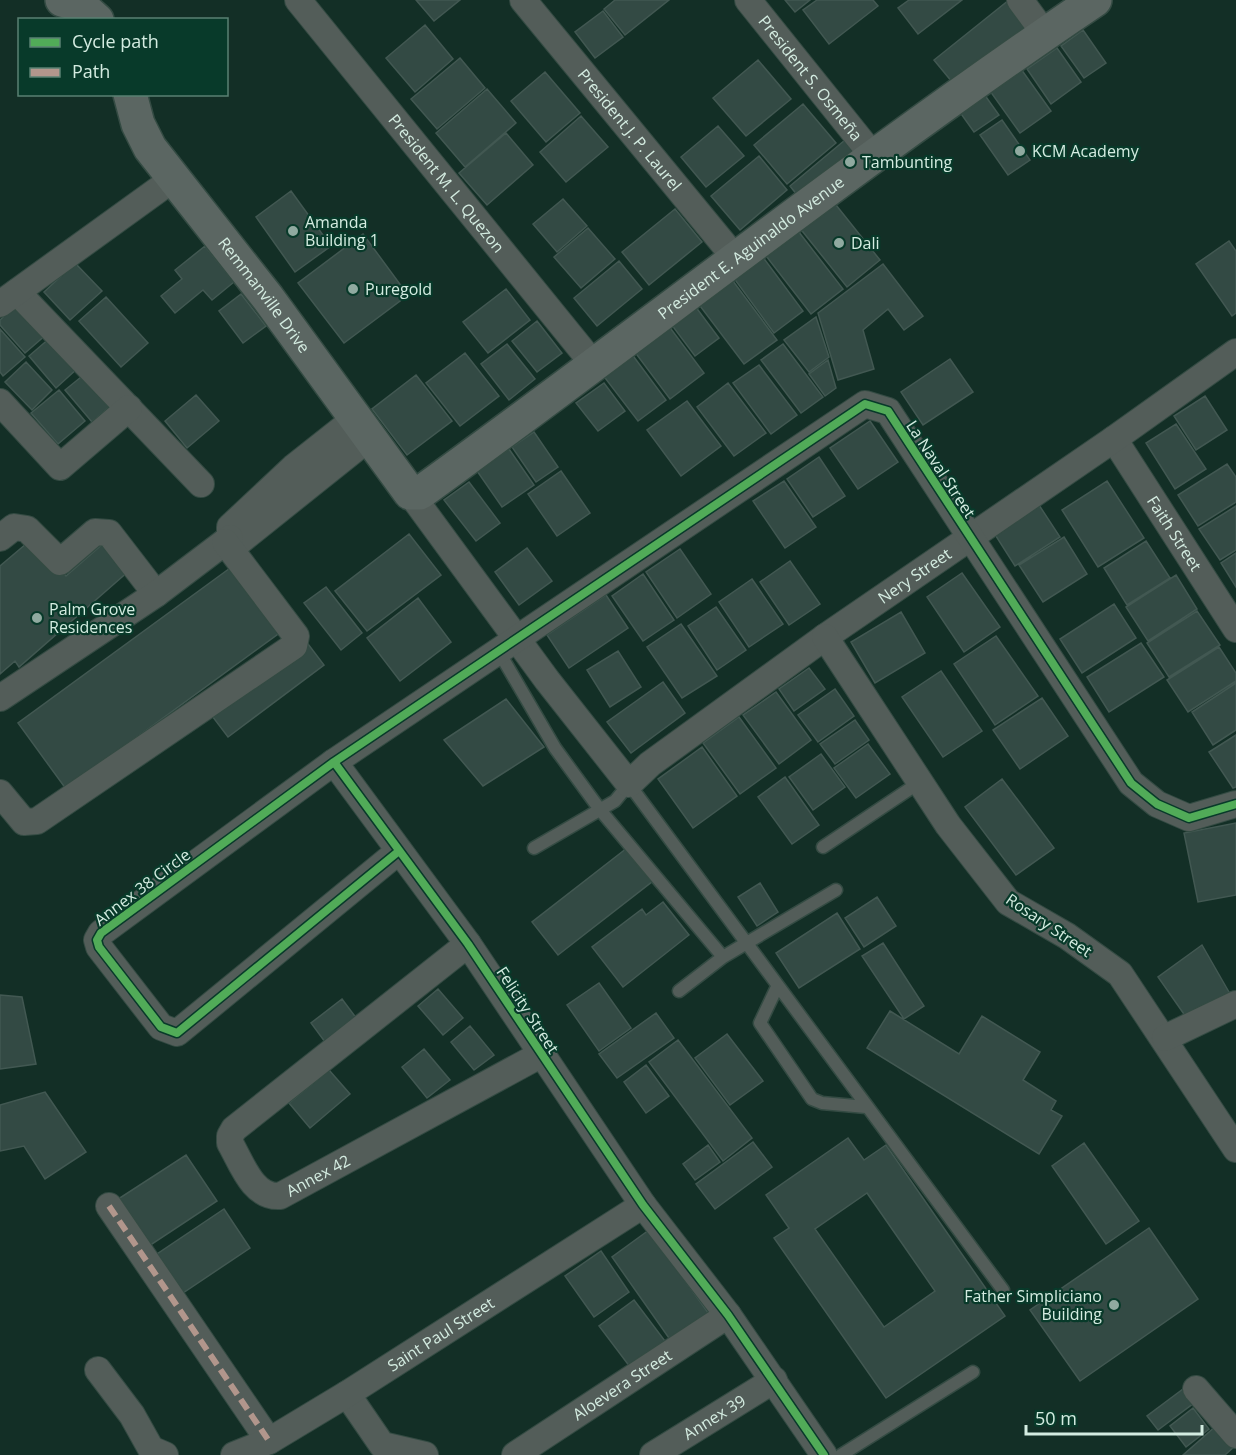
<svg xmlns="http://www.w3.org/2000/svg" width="1236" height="1455" font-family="'Open Sans',sans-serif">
<rect width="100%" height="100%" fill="#132f26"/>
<path fill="#334a44" stroke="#425852" stroke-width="1.5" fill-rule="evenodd" d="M416,0H460L434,21Z
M615,0H669L625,35L604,9Z
M785,0H810L795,12Z
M817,0H873L878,6L829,44L803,10Z
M909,0H962L918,34L898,8Z
M1009,0L1032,28L957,88L934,60Z
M603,11L623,37L595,58L575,32Z
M425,25L453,59L415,92L386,58Z
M1083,30L1106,63L1084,78L1061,46Z
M1057,48L1081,82L1051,104L1027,69Z
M460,58L485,88L437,129L411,99Z
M758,60L791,99L746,136L713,98Z
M1021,69L1051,111L1020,133L990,91Z
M545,72L580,113L546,142L511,101Z
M487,89L516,123L465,167L436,133Z
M984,94L999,115L974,132L959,111Z
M803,104L836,143L787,184L754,145Z
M581,116L608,147L566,182L540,152Z
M1002,120L1030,160L1008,175L980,135Z
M718,126L744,156L706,187L681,157Z
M506,133L533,165L487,205L459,173Z
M845,140L860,158L805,205L790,186Z
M759,156L787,190L740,230L711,196Z
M291,191L331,246L295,272L256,217Z
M563,199L587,226L557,252L533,224Z
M832,200L880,260L847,287L799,227Z
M675,209L702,242L649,285L622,252Z
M795,227L843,289L811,314L763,252Z
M588,228L615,259L581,288L554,257Z
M363,234L408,295L344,343L298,283Z
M1229,241L1236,251V313L1232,316L1196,264Z
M205,246L234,282L212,300L203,290L175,313L161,296L182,279L175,270Z
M762,256L803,311L774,333L733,277Z
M619,261L642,289L597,326L574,298Z
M75,263L102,291L70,320L44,292Z
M883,264L923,316L904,330L888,309L863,330L874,369L838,380L818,313Z
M730,277L777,340L744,364L697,302Z
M506,289L530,320L488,353L463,322Z
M241,294L266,326L243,343L219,311Z
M106,297L148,343L121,367L79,321Z
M19,302L47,334L25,353L0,325V320Z
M695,306L719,338L695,356L671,324Z
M816,317L829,357L809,372L784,340Z
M537,321L562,353L537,372L512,341Z
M668,325L704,373L670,399L634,351Z
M0,329L25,357L3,376L0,372Z
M51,337L78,368L56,388L29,356Z
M507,344L535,379L509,400L481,364Z
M783,344L823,397L801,413L761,360Z
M465,353L499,396L460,426L426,383Z
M631,353L666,400L638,421L602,374Z
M950,359L973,392L923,425L901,392Z
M828,360L836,388L825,396L809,374Z
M26,362L52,390L32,410L5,382Z
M759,365L797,415L771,434L733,383Z
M86,373L112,405L92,422L65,390Z
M416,375L452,421L407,455L372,409Z
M604,383L625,411L598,431L576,403Z
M728,383L766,433L734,456L697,407Z
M59,390L85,421L58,444L31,413Z
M196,395L219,421L187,448L165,421Z
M1205,396L1227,430L1196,450L1174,416Z
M687,401L721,446L681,476L647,430Z
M870,421L898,462L858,489L830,448Z
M1176,424L1206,469L1175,489L1146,443Z
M534,432L558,467L536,482L512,447Z
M509,449L534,485L502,507L477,471Z
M819,457L845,496L813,517L787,479Z
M1227,464L1236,477V502L1198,526L1178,495Z
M561,471L590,513L557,536L528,494Z
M784,481L816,527L785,548L753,501Z
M1107,481L1144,538L1098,567L1062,510Z
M469,482L500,523L476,541L444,500Z
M1039,505L1060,537L1015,566L994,533Z
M1236,506V550L1220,560L1199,529Z
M409,534L441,575L367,631L335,591Z
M1064,537L1087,574L1043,602L1019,565Z
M33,538L66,576L105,542L130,570L19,667L15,661L0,674V566Z
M1146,541L1170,578L1127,605L1104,568Z
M527,548L552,581L519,605L495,572Z
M680,549L711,594L677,618L646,572Z
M1236,553V587L1221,563Z
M790,561L820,604L789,625L760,582Z
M237,563L285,629L66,789L18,723Z
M962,573L1000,627L964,652L927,597Z
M643,574L674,620L643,641L612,596Z
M1176,575L1197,609L1148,641L1126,607Z
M752,579L783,624L749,647L719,602Z
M326,587L362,633L341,650L304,603Z
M606,595L628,628L569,668L547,635Z
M418,598L451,642L400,681L367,638Z
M1114,604L1136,638L1082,673L1060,639Z
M716,607L746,650L717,670L688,626Z
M1197,611L1220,645L1169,677L1147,643Z
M901,612L925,653L875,683L851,642Z
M681,624L717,676L682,698L647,647Z
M996,636L1038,696L995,725L954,664Z
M305,640L324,665L228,737L209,712Z
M1141,643L1164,677L1109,712L1087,677Z
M1219,647L1236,673V681L1188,712L1167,680Z
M618,651L641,687L610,707L587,670Z
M809,668L825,689L794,711L779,689Z
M941,671L982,731L943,757L902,697Z
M663,682L685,713L631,753L607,722Z
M1236,683V730L1213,745L1192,712Z
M835,689L854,716L818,742L798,715Z
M776,692L811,740L779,764L743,715Z
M1042,698L1068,736L1020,769L993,730Z
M506,699L544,747L483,786L444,740Z
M739,717L776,768L740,794L703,743Z
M855,720L869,740L835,764L820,744Z
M1236,735V787L1233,788L1209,752Z
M868,744L890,774L856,798L834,768Z
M702,747L737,796L693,828L658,779Z
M821,754L845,787L813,810L789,777Z
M785,777L819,825L792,844L758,797Z
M1002,779L1054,848L1016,875L965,807Z
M1236,823V895L1198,902L1184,833Z
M627,848L653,881L558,955L532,922Z
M760,883L778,912L757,926L738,897Z
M877,897L896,926L864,947L845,918Z
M663,902L689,935L623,987L592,947L642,909L646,915Z
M837,913L860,949L799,988L776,953Z
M883,943L924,1006L904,1019L862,956Z
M1202,945L1233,999L1186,1017L1158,977Z
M599,983L631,1028L599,1051L567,1005Z
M438,989L463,1018L443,1035L418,1006Z
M0,995L22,997L36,1064L0,1069Z
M342,999L357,1019L325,1042L311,1023Z
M890,1011L959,1054L982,1016L1040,1052L1023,1080L1056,1101L1051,1110L1062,1116L1039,1154L867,1048Z
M656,1013L674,1038L617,1078L599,1054Z
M470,1026L494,1055L474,1070L451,1042Z
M727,1034L763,1081L730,1105L695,1058Z
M678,1040L752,1138L723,1161L649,1062Z
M424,1049L450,1080L427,1098L402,1067Z
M646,1065L669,1096L646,1113L624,1082Z
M329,1070L350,1094L310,1128L289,1103Z
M45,1092L86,1152L45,1179L24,1146L0,1151V1105Z
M848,1138L864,1160L886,1145L1005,1316L886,1398L774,1238L789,1228L766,1195ZM867,1193L935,1291L884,1327L815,1229Z
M753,1142L772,1167L715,1209L696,1184Z
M1084,1143L1139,1221L1106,1244L1052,1166Z
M708,1145L720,1162L695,1180L683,1164Z
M186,1155L217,1201L143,1250L112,1203Z
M224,1209L250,1248L180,1295L154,1256Z
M1149,1228L1198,1299L1080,1381L1030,1310Z
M649,1230L709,1314L671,1341L612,1257Z
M601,1251L629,1292L594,1317L565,1276Z
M634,1300L665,1341L630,1367L599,1326Z
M1183,1389L1194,1403L1158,1430L1147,1416Z
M1193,1408L1209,1429L1186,1447L1170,1426Z
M1217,1425L1235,1446L1225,1455H1183Z"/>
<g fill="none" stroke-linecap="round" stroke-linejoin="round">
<g stroke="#344b43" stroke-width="15">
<path id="lane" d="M499,652L555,748L601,811L723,957
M823,847L920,782
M534,848L615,801L629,784L1003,1290
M777,987L760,1023L812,1099L822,1103L866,1107
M679,991L723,957L836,890
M841,1455L973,1372"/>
</g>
<g stroke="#344b43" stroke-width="28">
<g id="street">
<path id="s1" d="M298,0L595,366"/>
<path id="s2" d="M523,0L736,259"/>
<path id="s3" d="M748,0L874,157"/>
<path d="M1020,0L1045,34"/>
<path d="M17,292L201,484"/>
<path d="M0,304L173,179"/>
<path d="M0,402L60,467L129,408"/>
<path d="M356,418L294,467L230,527V538L240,541L370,437"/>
<path id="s4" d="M1114,439L1236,629"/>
<path id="s5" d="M410,493L547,680L629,784L650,764L825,637L1114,439L1236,352"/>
<path d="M0,538L14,527L27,529L60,562L95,532L109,533L156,594"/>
<path d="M825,637L948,825L1008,902L1067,936L1120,974L1236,1149"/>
<path d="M0,698L156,594L230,538"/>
<path d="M334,762L468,944L643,1205L728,1315L824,1455"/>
<path d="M0,793L24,822L37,821L294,646L296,636L225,542"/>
<path d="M399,851L177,1033L161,1027L99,947L97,940L101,933L334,762L865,404L888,411L1131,783L1157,804L1189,818L1236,804"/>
<path id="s6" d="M468,944L234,1129L230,1136V1143C242,1164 253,1198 280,1196L540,1055"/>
<path d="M1165,1038L1236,1004"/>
<path d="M109,1206L269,1441"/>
<path d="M98,1370L132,1415L151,1449L165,1455"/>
<path d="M1196,1389L1236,1435"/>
<path d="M347,1394L382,1445L425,1455"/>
<path id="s7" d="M234,1455L269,1441L347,1394L643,1205"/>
<path id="s8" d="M515,1455L728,1315"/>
<path id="s9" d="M653,1455L774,1380"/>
</g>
</g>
<g stroke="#344b43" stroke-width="36">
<g id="secondary">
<path d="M62,0L80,5L97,20"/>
<path id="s10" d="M130,94L138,124L150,148L268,298L410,493H420C645,330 864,156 1095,0"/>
</g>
</g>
<use href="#lane" stroke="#535d59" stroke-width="12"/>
<use href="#street" stroke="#535d59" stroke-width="26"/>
<use href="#secondary" stroke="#5b6662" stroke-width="33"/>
<path stroke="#b2968c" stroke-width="6" stroke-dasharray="12 6" stroke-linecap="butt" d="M109,1206L269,1441"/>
<g stroke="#083a2a" stroke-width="11">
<path id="cycleway" d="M334,762L468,944L643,1205L728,1315L824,1455
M399,851L177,1033L161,1027L99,947L97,940L101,933L334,762L865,404L888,411L1131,783L1157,804L1189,818L1236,804"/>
</g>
<use href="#cycleway" stroke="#51ab58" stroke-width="8"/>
</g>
<g fill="#90aaa0" stroke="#083a2a" stroke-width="2">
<circle cx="1020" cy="151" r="6"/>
<circle cx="850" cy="162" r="6"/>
<circle cx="293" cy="231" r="6"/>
<circle cx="839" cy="243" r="6"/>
<circle cx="353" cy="289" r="6"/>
<circle cx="37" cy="618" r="6"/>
<circle cx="1114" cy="1305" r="6"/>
</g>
<g text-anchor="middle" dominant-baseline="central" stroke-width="4.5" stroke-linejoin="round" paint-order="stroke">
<g font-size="16" fill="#d4ece1" stroke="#083a2a">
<text stroke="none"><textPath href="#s3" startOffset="100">President S. Osmeña</textPath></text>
<text stroke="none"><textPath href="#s2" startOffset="168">President J. P. Laurel</textPath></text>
<text stroke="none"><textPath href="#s1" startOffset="236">President M. L. Quezon</textPath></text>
<text stroke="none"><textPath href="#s10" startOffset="912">President E. Aguinaldo Avenue</textPath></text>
<text stroke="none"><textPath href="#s10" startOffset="244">Remmanville Drive</textPath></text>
<text transform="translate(941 469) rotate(57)">La Naval Street</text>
<text stroke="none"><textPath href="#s4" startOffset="112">Faith Street</textPath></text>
<text stroke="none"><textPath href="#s5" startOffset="718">Nery Street</textPath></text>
<text transform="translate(142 887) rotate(-37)">Annex 38 Circle</text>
<text transform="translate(1049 925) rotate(34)">Rosary Street</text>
<text transform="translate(528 1010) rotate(57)">Felicity Street</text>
<text stroke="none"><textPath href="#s6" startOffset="434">Annex 42</textPath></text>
<text stroke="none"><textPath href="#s7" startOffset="240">Saint Paul Street</textPath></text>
<text stroke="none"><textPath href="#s8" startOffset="128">Aloevera Street</textPath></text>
<text stroke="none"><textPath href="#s9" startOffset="72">Annex 39</textPath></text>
</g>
<g font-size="16" fill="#d4ece1" stroke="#083a2a" text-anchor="start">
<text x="1032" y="151">KCM Academy</text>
<text x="862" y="162">Tambunting</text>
<text x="305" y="222">Amanda<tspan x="305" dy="18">Building 1</tspan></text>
<text x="851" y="243">Dali</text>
<text x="365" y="289">Puregold</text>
<text x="49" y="609">Palm Grove<tspan x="49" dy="18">Residences</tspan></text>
<text x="1102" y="1296" text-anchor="end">Father Simpliciano<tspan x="1102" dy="18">Building</tspan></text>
</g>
</g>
<rect x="18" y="18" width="210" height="78" fill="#083a2a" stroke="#5a8173" stroke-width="1.5"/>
<rect x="30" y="38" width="30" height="9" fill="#51ab58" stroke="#5a8173" stroke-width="1.5"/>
<text x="72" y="48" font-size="18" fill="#d4ece1">Cycle path</text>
<rect x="30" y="68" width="30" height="9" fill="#b2968c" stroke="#5a8173" stroke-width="1.5"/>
<text x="72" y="78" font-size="18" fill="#d4ece1">Path</text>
<path d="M1026 1425v9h176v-9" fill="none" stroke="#d4ece1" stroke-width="3"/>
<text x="1035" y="1425" font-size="18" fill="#d4ece1" stroke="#083a2a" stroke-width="4.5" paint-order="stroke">50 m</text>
</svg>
